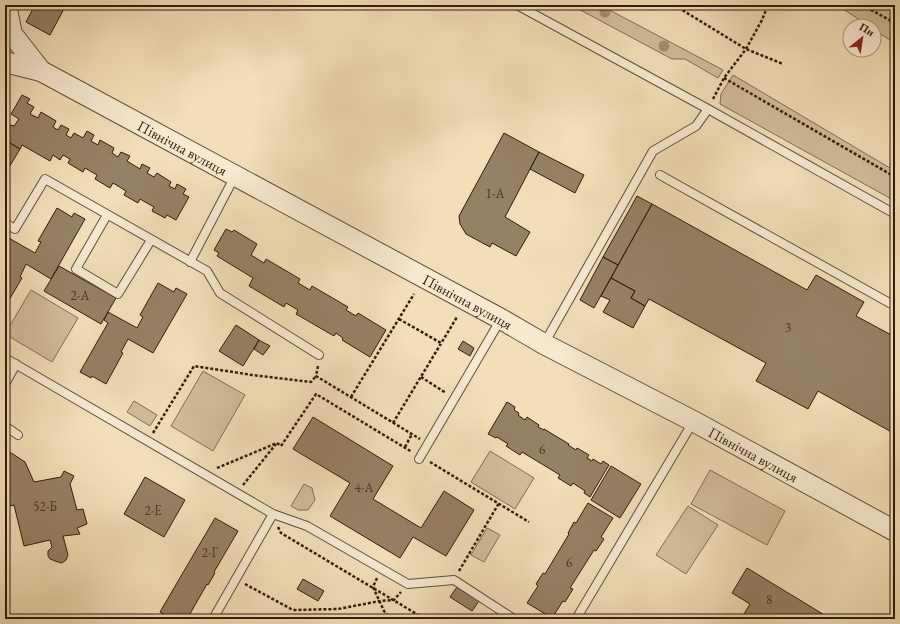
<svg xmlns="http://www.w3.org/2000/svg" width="900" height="624" font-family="'EB Garamond',serif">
<rect width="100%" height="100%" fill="#f2dfb8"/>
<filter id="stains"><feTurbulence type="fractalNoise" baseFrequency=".005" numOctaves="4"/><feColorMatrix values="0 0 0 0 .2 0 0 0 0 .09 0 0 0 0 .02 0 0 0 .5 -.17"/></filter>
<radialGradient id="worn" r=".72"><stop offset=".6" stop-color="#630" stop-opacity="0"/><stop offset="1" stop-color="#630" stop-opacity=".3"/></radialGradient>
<path fill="#d1be9a" stroke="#816d52" d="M571,5H600L723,70L718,78L685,59H672Z
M837,5H895V43L874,30V26H869Z
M733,75L895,171V201L720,104L721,94Z
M31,290L78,318L52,362L5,334Z
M203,371L245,395L213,451L171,426Z
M134,401L157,415L150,426L127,412Z
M490,451L534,478L515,509L471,482Z
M710,470L785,511L767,545L691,504Z
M304,484L312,488L315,500L308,510H298L291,506Z
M688,506L718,525L686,574L656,555Z
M487,528L500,535L484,562L471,555Z"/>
<path fill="#958164" stroke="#311c0a" d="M35,5H66L50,35L26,22Z
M22,95L30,99L27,103L34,107L30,114L38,118L41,112L56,121L53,127L58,130L61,125L69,129L66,135L71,138L74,133L83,138L87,131L94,135L91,141L98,145L100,140L114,148L112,153L118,157L121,152L130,156L127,161L140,169L142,164L150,168L147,173L154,177L157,173L171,182L169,186L175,189L177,184L186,189L183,194L189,197L176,220L167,215L165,218L152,211L154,207L140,199L138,203L124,195L126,191L113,183L110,188L95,179L97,175L85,168L83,172L68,163L70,159L63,155L60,160L53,155L50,161L22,145L20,149L5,140V130L7,132L11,125L14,126L19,119L11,114Z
M504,133L539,152L505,217L530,232L516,256L492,243L490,247L466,234L460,224L459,216Z
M5,140L20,149L5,174Z
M539,152L584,175L575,193L530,169Z
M637,196L652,204L618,265L603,257Z
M652,204L807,290L816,275L864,302L856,316L895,337V434L818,391L808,409L756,381L766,363L649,299L645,306L631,298L635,291L611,278Z
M57,208L72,217L74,213L85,219L51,279L26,264L20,277L22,278L5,307V250L6,248L5,247V240L7,237L35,253L41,242L38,241Z
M226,229L232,232L234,230L257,244L251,255L264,263L266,259L300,279L298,283L310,290L312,286L348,307L346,310L356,316L358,313L386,330L370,357L342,340L343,338L336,333L334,336L296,314L298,310L286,303L284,307L249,286L253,278L217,256L219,253L214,250Z
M603,257L618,265L594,308L580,300Z
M59,266L116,298L101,324L44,291Z
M611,278L635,291L631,298L645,306L633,328L603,312L610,300L601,296Z
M158,283L174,292L176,288L187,294L153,353L128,339L121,352L123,353L106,384L92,376L91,378L80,372L108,323L104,320L108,312L137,328L143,317L140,315Z
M236,325L259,340L243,366L219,351Z
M259,340L270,346L263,355L254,349Z
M463,341L474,348L470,356L458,349Z
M507,402L515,407L514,410L519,413L518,415L525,420L527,417L539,425L538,427L544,430V429L569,444L568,445L576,450L577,448L589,455L587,458L592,461L593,459L601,464L603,461L609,465L590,497L584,493L585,491L573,483L571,486L558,478L560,475L522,452L520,455L506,446L508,444L497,437L496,438L488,434Z
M313,417L393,466L373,499L421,528L444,491L474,510L446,556L413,537L400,558L330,516L350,483L293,449Z
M5,449L25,462L34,482L61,477L64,471L74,476L70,484L77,510L83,509L87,524L77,528L80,534L63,536L68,555L66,560L62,563L58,562L50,559L48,556V551L52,547L50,540L24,546L14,505L5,507Z
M611,466L641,484L620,518L591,500Z
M145,477L185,500L164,537L124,514Z
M588,503L613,518L601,537L604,539L596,551L594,550L570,588L573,589L565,602L563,601L552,618L527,603L538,586L536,584L543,573L545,574L569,534L568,533L574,522L576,523Z
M215,518L238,531L214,572L215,573L208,585L207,584L187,619H172L160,612Z
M747,568L831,619H775L767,615L765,619H741L750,604L732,593Z
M303,579L324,591L318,601L297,589Z
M457,587L479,601L472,611L450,597Z"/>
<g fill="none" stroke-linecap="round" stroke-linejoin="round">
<g stroke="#614d36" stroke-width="10">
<path id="service" d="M517,5L708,109L895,214
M660,175L895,306
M107,215L76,269L118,294L151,240
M5,223L15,229L45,179L207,271L220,293L319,355
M190,262L235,176
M544,344L653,151L696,126L708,109
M5,358L273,514L307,526L408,584L454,580L514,619
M5,384L16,364
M5,426L18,435
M419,459L501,319
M213,619L273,514
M576,619L693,422"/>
</g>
<g stroke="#614d36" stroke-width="22">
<g id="tertiary">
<path d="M6,5L12,34L41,71"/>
<path id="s1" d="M5,62L41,71L501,319L544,344L693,421L895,531"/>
</g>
</g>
<path stroke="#311c0a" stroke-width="2.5" stroke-dasharray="3 2" stroke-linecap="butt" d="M674,5L746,49L783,64
M862,5L895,23
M724,78L895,177
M713,99L724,78L746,49L762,20L768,5
M399,319L441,343
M318,366L316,376L420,439
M421,377L446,393
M351,397L414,294
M393,423L457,317
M153,433L194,366L252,375L311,382L316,376
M405,447L412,434
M430,462L529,522
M217,468L277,443L281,446L316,394L412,452
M243,485L276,444
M278,527L281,533L425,619
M459,571L499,503
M377,578L373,587L384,611L391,619
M245,584L293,610L338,609L380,601L394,600L401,592
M892,619L894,607L895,604"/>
<use href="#service" stroke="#f7ead1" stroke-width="8"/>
<use href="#tertiary" stroke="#f7ead1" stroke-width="20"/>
</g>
<g fill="#a28f70">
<circle cx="605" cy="12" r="5.5"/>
<circle cx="664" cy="46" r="5.5"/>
</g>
<g text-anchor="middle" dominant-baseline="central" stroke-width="3" stroke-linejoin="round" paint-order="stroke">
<g font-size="13" fill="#4a3520">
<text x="495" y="193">1-А</text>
<text x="80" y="295">2-А</text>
<text x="788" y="327">3</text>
<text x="542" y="449">6</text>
<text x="364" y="487">4-А</text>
<text x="45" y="506">52-Б</text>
<text x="153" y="510">2-Е</text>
<text x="210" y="552">2-Г</text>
<text x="569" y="562">6</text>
<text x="769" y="599">8</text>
</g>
<g font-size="15" fill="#311c0a" stroke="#f7ead1">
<text stroke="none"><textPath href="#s1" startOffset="198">Північна вулиця</textPath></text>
<text stroke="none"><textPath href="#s1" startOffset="522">Північна вулиця</textPath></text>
<text stroke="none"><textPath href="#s1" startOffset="846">Північна вулиця</textPath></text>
</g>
</g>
<rect width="900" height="624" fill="none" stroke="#f2dfb8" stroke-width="20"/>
<rect x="6" y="6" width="888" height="612" fill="none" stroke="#311c0a" stroke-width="2"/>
<rect x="10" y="10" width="880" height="604" fill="none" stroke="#311c0a"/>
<g transform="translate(862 38) rotate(30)"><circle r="19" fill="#f7ead1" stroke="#a89881"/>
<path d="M0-3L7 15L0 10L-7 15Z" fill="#8f2418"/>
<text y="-6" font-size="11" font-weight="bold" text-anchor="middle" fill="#311c0a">Пн</text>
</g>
<rect width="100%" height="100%" filter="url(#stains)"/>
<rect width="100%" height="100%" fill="url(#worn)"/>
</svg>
